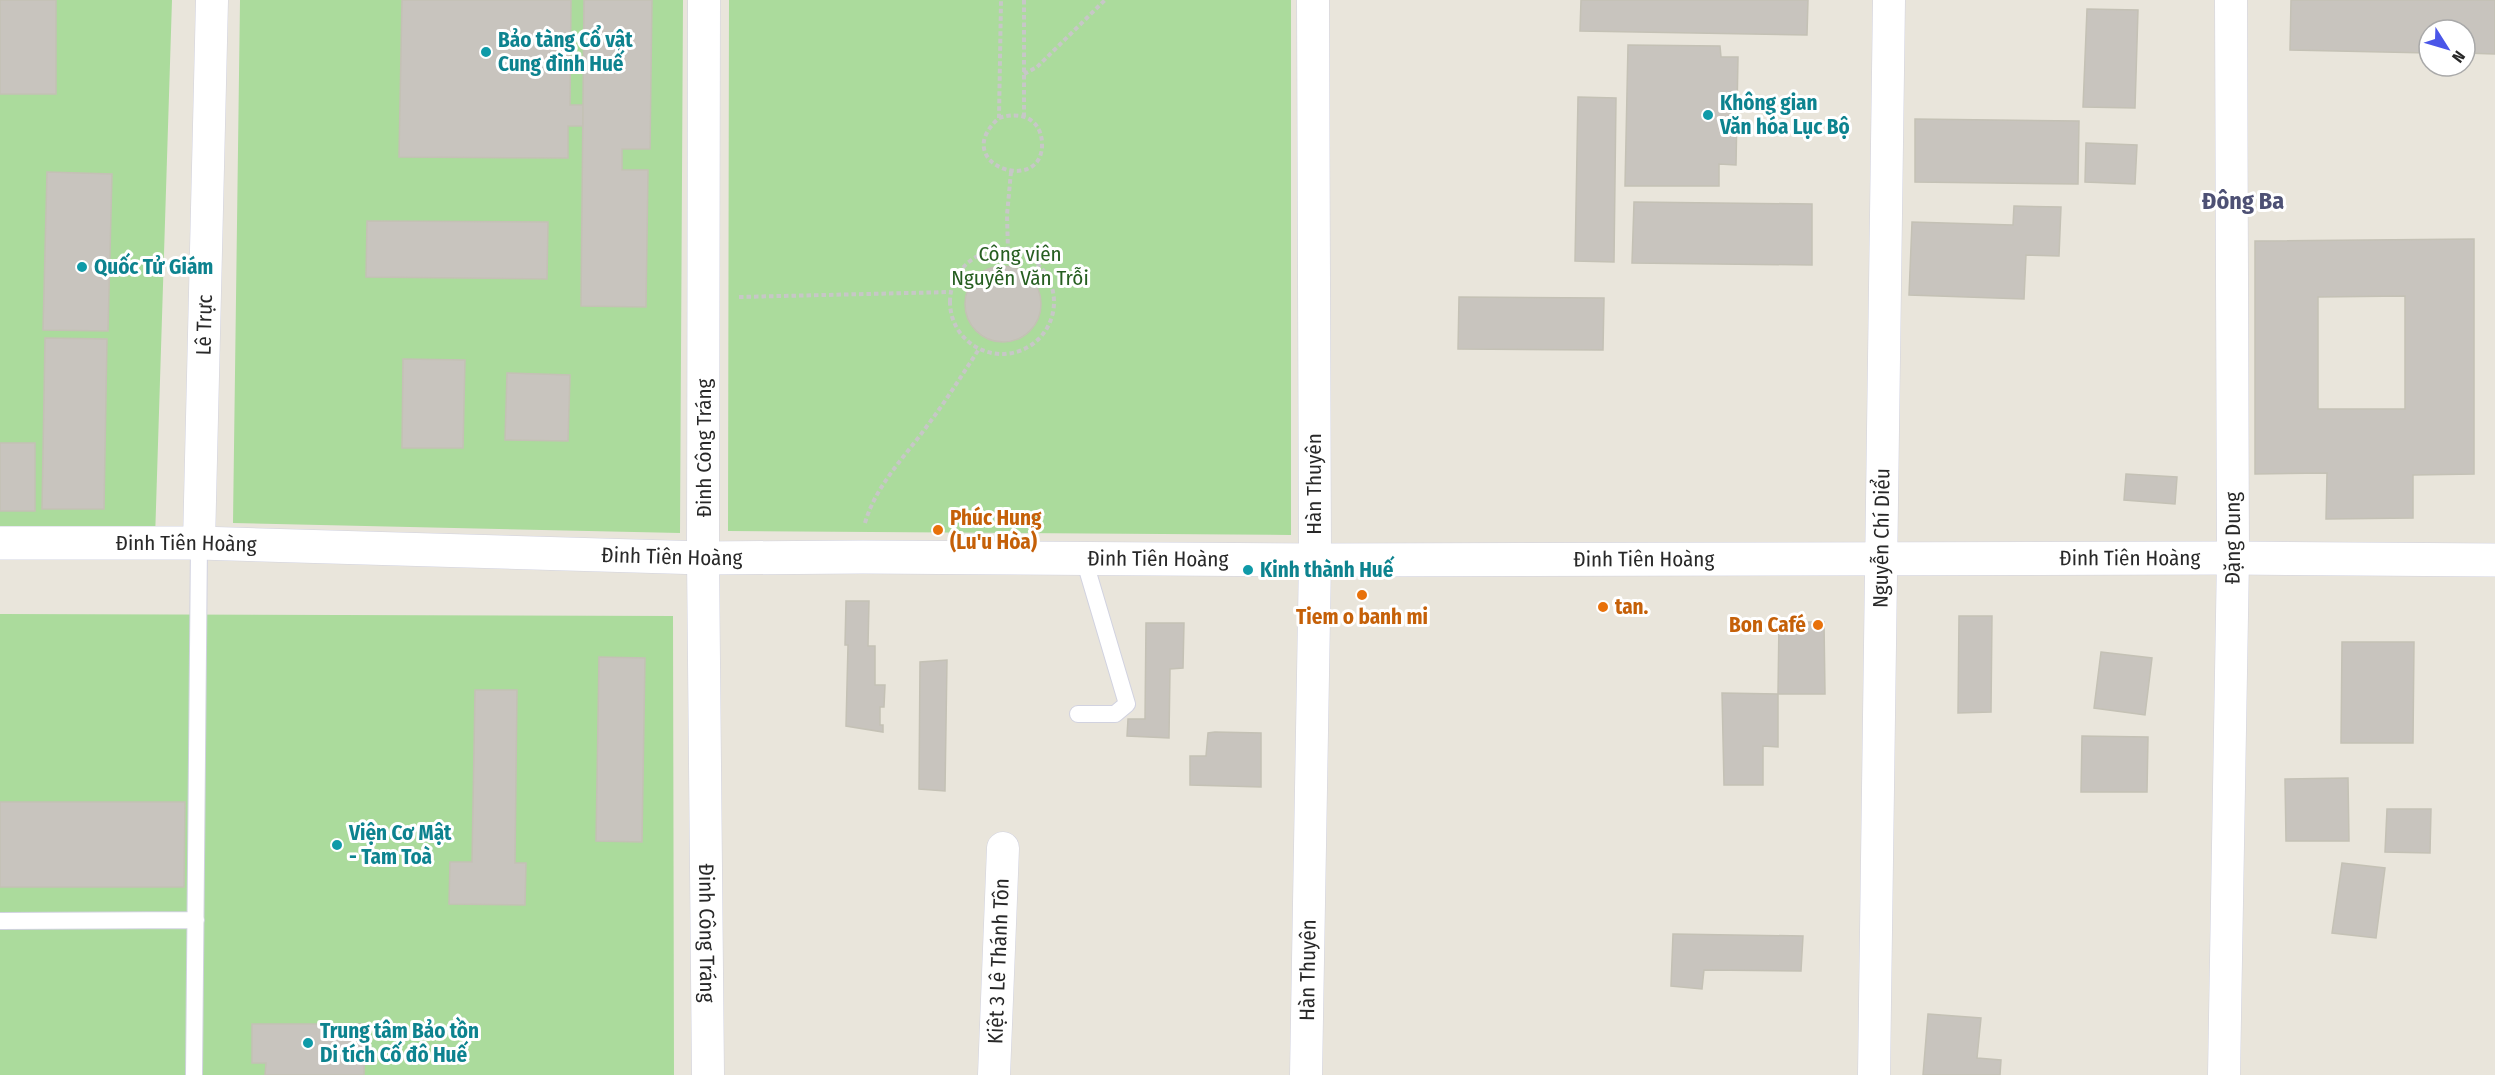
<svg xmlns="http://www.w3.org/2000/svg" width="2495" height="1075" font-family="'Fira Sans Condensed',sans-serif">
<rect width="100%" height="100%" fill="#e9e5db"/>
<path fill="#abdb9c" d="M0,0H172L155,539L0,535Z
M240,0H683L680,533L233,523Z
M729,0H1291V535L728,531Z
M0,614L673,616L674,1075H0Z"/>
<path fill="#c8c4be" stroke="#c4c1b5" stroke-width="1.5" fill-rule="evenodd" d="M0,0H56V94H0Z
M402,0H571L570,105H583V126H568V158L399,157Z
M584,0H652L650,149H622V170H648L646,307L581,306Z
M1581,0H1808L1807,35L1580,31Z
M2291,0H2495V54L2465,53V30H2429V53L2290,50Z
M2087,9L2138,10L2135,108L2083,107Z
M1628,45L1720,46L1721,57H1738L1736,165L1719,164V186H1625Z
M1578,97L1616,98L1614,262L1575,261Z
M1915,119L2079,121L2078,184L1915,182Z
M2086,143L2137,145L2135,184L2085,182Z
M47,172L112,174L108,331L43,330Z
M1634,202L1812,204V265L1632,263Z
M2014,206L2061,207L2059,256L2026,255L2024,299L1909,295L1912,222L2013,225Z
M367,221L548,222L547,279L366,277Z
M2474,239V474L2413,475V518L2326,519L2327,473L2255,474V241ZM2405,296V409H2318V297Z
M965 304a38 38 0 1 1 76 0a38 38 0 1 1-76 0Z
M1459,297L1604,298L1603,350L1458,349Z
M45,338L107,339L104,509H42Z
M403,359L465,360L463,448H402Z
M507,373L570,375L568,441L505,440Z
M0,443H35V511H0Z
M2126,474L2177,477L2175,504L2124,500Z
M846,601H869L868,646H875V685H885L884,707H880V725H883V732L846,726L848,645H845Z
M1959,616H1992L1991,712L1958,713Z
M1779,622H1824L1825,694H1778Z
M1146,623H1184L1183,668L1170,669L1169,738L1127,736L1128,719H1145Z
M2342,642H2414L2413,743H2341Z
M2101,652L2152,658L2145,715L2094,708Z
M599,657L645,658L642,842L596,841Z
M947,660L945,791L919,789L920,662Z
M475,690H517L515,863H526L525,905L449,904L450,862H472Z
M1722,693L1778,694V747L1763,746V785H1724Z
M1215,732L1261,733V787L1190,785V756H1206L1208,733Z
M2082,736L2148,737L2147,792H2081Z
M2348,778L2349,841H2286L2285,779Z
M0,802H185L184,887H0Z
M2387,809H2431L2430,853L2385,852Z
M2342,863L2385,868L2376,938L2332,933Z
M1673,934L1803,936L1801,971L1704,970L1702,989L1671,986Z
M1928,1014L1981,1018L1977,1058L2001,1060L2000,1075H1923Z
M252,1024H365L364,1075H265L266,1063H252Z"/>
<g fill="none" stroke-linecap="round" stroke-linejoin="round">
<g stroke="#d1d2e0" stroke-width="18">
<path id="service" d="M1078,714H1115L1127,704L1084,559
M0,921L196,920
M194,1075L199,543"/>
</g>
<g stroke="#d1d2e0" stroke-width="33">
<g id="minor">
<path id="s1" d="M704,0L703,558L708,1075"/>
<path id="s2" d="M199,543L212,0"/>
<path id="s3" d="M994,1075L1003,848"/>
<path id="s4" d="M1306,1075L1315,560L1313,0"/>
<path id="s5" d="M1874,1075L1889,0"/>
<path id="s6" d="M2224,1075L2233,558L2231,0"/>
</g>
</g>
<g stroke="#d1d2e0" stroke-width="34">
<g id="secondary">
<path id="s7" d="M0,543H199L703,558L863,557L1315,560L2233,558L2495,560"/>
</g>
</g>
<path stroke="#c7c7c7" stroke-width="4" stroke-dasharray="4.5 3" stroke-linecap="butt" d="M1024,0V116
M1024,74L1037,67L1105,0
M999,118C1020,111 1041,118 1042,143C1044,197 947,164 999,118L1001,0
M950 302a52 52 0 1 1 104 0a52 52 0 1 1-104 0Z
M1008,251L1007,215L1011,172
M739,297L951,292
M865,523C876,485 904,458 927,426C946,401 962,375 979,349"/>
<use href="#service" stroke="#fff" stroke-width="16"/>
<use href="#minor" stroke="#fff" stroke-width="32"/>
<use href="#secondary" stroke="#fff" stroke-width="33"/>
</g>
<g fill="#0f9aa8" stroke="#fff" stroke-width="2">
<circle cx="486" cy="52" r="6"/>
<circle cx="1708" cy="115" r="6"/>
<circle cx="82" cy="267" r="6"/>
<circle cx="1248" cy="570" r="6"/>
<circle cx="337" cy="845" r="6"/>
<circle cx="308" cy="1043" r="6"/>
</g>
<g fill="#e8710a" stroke="#fff" stroke-width="2">
<circle cx="938" cy="530" r="6"/>
<circle cx="1362" cy="595" r="6"/>
<circle cx="1603" cy="607" r="6"/>
<circle cx="1818" cy="625" r="6"/>
</g>
<g text-anchor="middle" dominant-baseline="central" stroke-width="6" stroke-linejoin="round" paint-order="stroke">
<g font-size="21" font-weight="bold" fill="#0d838f" stroke="#fff" text-anchor="start">
<text x="498" y="40">Bảo tàng Cổ vật<tspan x="498" dy="24">Cung đình Huế</tspan></text>
<text x="1720" y="103">Không gian<tspan x="1720" dy="24">Văn hóa Lục Bộ</tspan></text>
<text x="94" y="267">Quốc Tử Giám</text>
<text x="1260" y="570">Kinh thành Huế</text>
<text x="349" y="833">Viện Cơ Mật<tspan x="349" dy="24">- Tam Toà</tspan></text>
<text x="320" y="1031">Trung tâm Bảo tồn<tspan x="320" dy="24">Di tích Cố đô Huế</tspan></text>
</g>
<g font-size="21" fill="#265e20" stroke="#fff">
<text x="1020" y="254">Công viên<tspan x="1020" dy="24">Nguyễn Văn Trỗi</tspan></text>
</g>
<g font-size="21" fill="#282828" stroke="#fff">
<text stroke="none"><textPath href="#s2" startOffset="218">Lê Trực</textPath></text>
<text transform="translate(704 448) rotate(-90)">Đinh Công Tráng</text>
<text transform="translate(1314 484) rotate(-90)">Hàn Thuyên</text>
<text stroke="none"><textPath href="#s5" startOffset="537">Nguyễn Chí Diểu</textPath></text>
<text stroke="none"><textPath href="#s6" startOffset="537">Đặng Dung</textPath></text>
<text stroke="none"><textPath href="#s7" startOffset="186">Đinh Tiên Hoàng</textPath></text>
<text stroke="none"><textPath href="#s7" startOffset="672">Đinh Tiên Hoàng</textPath></text>
<text stroke="none"><textPath href="#s7" startOffset="1158">Đinh Tiên Hoàng</textPath></text>
<text stroke="none"><textPath href="#s7" startOffset="2130">Đinh Tiên Hoàng</textPath></text>
<text stroke="none"><textPath href="#s7" startOffset="1644">Đinh Tiên Hoàng</textPath></text>
<text stroke="none"><textPath href="#s1" startOffset="933">Đinh Công Tráng</textPath></text>
<text stroke="none"><textPath href="#s3" startOffset="114">Kiệt 3 Lê Thánh Tôn</textPath></text>
<text stroke="none"><textPath href="#s4" startOffset="105">Hàn Thuyên</textPath></text>
</g>
<g font-size="21" font-weight="bold" fill="#c56008" stroke="#fff" text-anchor="start">
<text x="950" y="518">Phúc Hung<tspan x="950" dy="24">(Lu'u Hòa)</tspan></text>
<text x="1615" y="607">tan.</text>
<text x="1362" y="617" text-anchor="middle">Tiem o banh mi</text>
<text x="1806" y="625" text-anchor="end">Bon Café</text>
</g>
<g font-size="24" font-weight="bold" fill="#4d5074" stroke="#fff">
<text x="2243" y="201">Đông Ba</text>
</g>
</g>
<g transform="translate(2447 48) rotate(127)"><circle r="28" fill="#ffffff" stroke="#a9a9a9" stroke-width="1.5"/>
<path d="M0-4.5L10 22L0 15L-10 22Z" fill="#4a56e8"/>
<text y="-9" font-size="16" font-weight="bold" text-anchor="middle" fill="#282828">N</text>
</g>
</svg>
